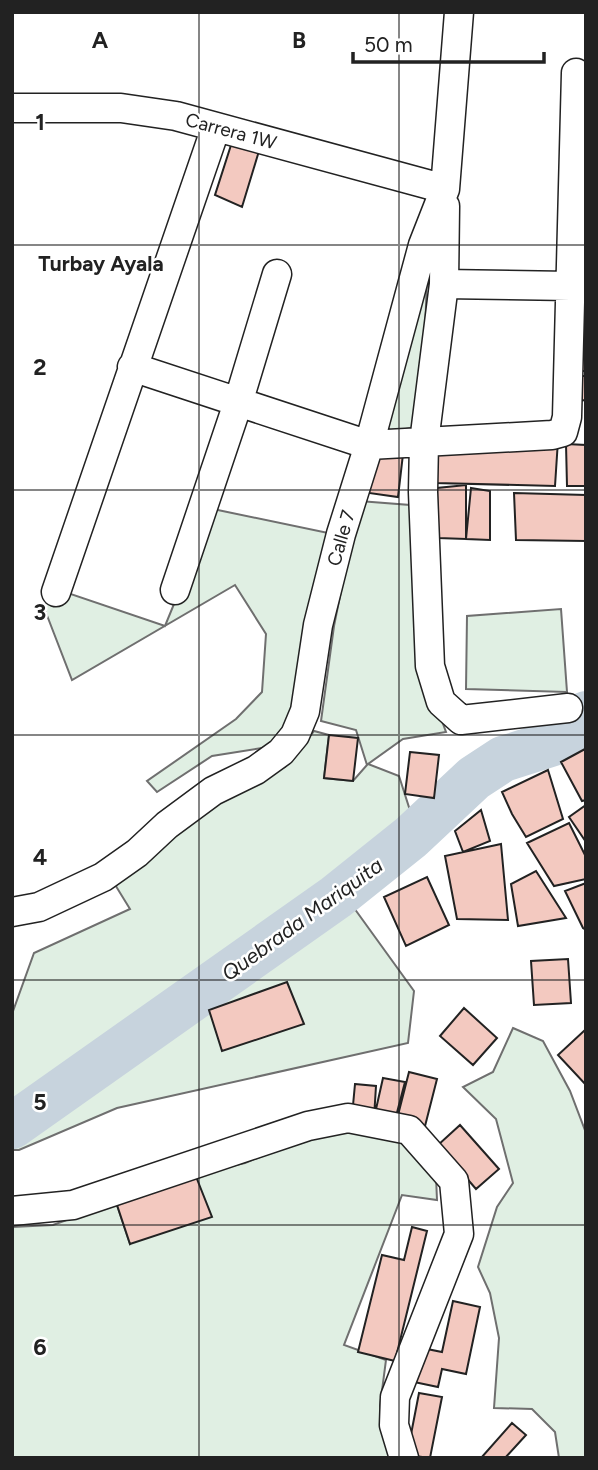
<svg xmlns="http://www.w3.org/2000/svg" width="598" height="1470" font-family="Figtree,sans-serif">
<rect width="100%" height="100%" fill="#fff"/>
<path fill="#e0efe3" stroke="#6f6f6f" stroke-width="2" d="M428,245L422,426L378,434Z
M359,501L410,505L420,661L446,732L403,739L368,764L399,776L414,823L336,883L414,991L408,1043L117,1108L19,1150H12V1014L34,953L130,909L114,883L213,798L285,767L314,731L329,735L324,778L353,781L367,765L356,730L321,721L334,626Z
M213,509L333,534L290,718L268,747L212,756L157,792L147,781L236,719L262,692L266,634L235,585L72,680L43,605L65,592L165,626Z
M561,609L567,692L466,689L467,616Z
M513,1028L543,1041L570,1091L586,1133V1458H559L555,1432L532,1409L494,1408L499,1338L490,1293L478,1267L497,1207L513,1183L496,1119L463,1087L493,1072Z
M353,1123L397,1134L436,1177L437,1200L402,1195L344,1345L386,1360L380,1406L390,1458H12V1227L53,1225L116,1202L130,1244L195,1174L245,1163L324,1131Z"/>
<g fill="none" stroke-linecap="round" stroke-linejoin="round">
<path stroke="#c7d3dd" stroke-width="46" d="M12,1126L336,897L411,837L474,778L503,759L572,737L586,714"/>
</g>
<path fill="#f3c9c0" stroke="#222" stroke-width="2" d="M232,142L259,151L242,207L215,195Z
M581,305H586V371H579Z
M577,376H586V400L577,401Z
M558,440L555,486L435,483L434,445Z
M566,444L586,445V486H567Z
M374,450L403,454L398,497L369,493Z
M466,485V539L438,538L437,488Z
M471,488L490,491V540L466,539Z
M514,493L586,495V541L516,540Z
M329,735L358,738L353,781L324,778Z
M585,749L586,800L582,801L561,762Z
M410,752L439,755L434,798L405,794Z
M548,770L563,819L526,837L512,814L502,792Z
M586,805V842L569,817Z
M481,810L490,841L463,852L455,831Z
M569,823L586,857V879L554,886L527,843Z
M501,844L508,920L457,919L445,856Z
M536,871L566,918L518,926L511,884Z
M427,877L449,925L406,946L384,897Z
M586,883V930L583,928L565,891Z
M568,959L571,1003L534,1005L531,961Z
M287,982L304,1024L222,1051L209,1010Z
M464,1008L497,1038L473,1065L440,1036Z
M585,1030H586V1085L558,1055Z
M409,1072L437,1079L424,1130L396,1123Z
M383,1078L405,1082L394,1124L374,1118Z
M355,1084L376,1086L374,1118L352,1116Z
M460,1125L499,1169L476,1189L438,1145Z
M195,1174L212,1217L130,1244L116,1202Z
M412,1227L427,1231L395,1361L358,1352L382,1255L404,1260Z
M453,1301L480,1307L466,1374L442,1369L438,1387L414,1382L422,1348L442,1352Z
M419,1393L442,1397L430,1458L407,1455Z
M512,1423L526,1435L505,1458H481Z"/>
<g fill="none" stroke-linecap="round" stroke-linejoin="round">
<g stroke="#222" stroke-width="31">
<path id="minor" d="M12,108H121L176,116L445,189
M445,206L444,284L424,442L423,492L430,666L441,702L461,720L568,708
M444,284L570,286
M132,367L369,445L552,435L563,432L567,417L576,73
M175,590L238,403L277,274
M56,592L216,127
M12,912L39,907L103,877L137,853L167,825L213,791L256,770L281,752L295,735L305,711L318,625L341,534L369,445L423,245L445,189L459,12
M12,1211L73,1205L308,1126L348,1118L409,1130L454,1181L459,1234L395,1397L394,1425L404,1458"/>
</g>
<use href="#minor" stroke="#fff" stroke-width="28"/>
</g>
<path fill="none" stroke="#222" stroke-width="2" stroke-opacity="0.55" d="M199,12V1458M399,12V1458M12,245H586M12,490H586M12,735H586M12,980H586M12,1225H586"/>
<g text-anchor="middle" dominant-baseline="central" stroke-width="5" stroke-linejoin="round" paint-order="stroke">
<g font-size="19" fill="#222" stroke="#fff">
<text transform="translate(231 131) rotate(15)">Carrera 1W</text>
<text transform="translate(341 538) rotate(-74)">Calle 7</text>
</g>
<g font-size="21" font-weight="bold" fill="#222" stroke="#fff">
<text x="101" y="263">Turbay Ayala</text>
</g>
<g font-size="21" font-style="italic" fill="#222" stroke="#fff">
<text transform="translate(302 919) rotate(-36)">Quebrada Mariquita</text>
</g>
</g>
<g font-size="23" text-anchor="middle" font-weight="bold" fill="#222" stroke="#fff" stroke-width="5" stroke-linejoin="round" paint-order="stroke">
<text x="100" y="48">A</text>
<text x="299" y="48">B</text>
<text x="40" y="130">1</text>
<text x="40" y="375">2</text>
<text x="40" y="620">3</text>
<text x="40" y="865">4</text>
<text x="40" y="1110">5</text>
<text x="40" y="1355">6</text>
</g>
<rect width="598" height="1470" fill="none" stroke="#222222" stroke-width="28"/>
<path d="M353 52v10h191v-10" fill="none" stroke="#222222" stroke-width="3.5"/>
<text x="364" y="52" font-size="21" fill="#222222" stroke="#ffffff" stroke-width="5" paint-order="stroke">50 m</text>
</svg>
